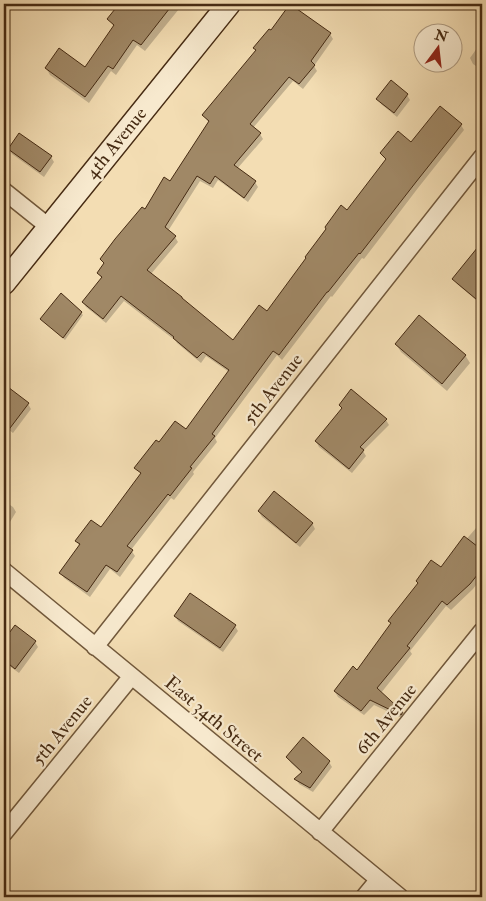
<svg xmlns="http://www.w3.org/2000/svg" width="486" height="901" font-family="'IM FELL Double Pica',serif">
<rect width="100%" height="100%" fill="#f3ddb3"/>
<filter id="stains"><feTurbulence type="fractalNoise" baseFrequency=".004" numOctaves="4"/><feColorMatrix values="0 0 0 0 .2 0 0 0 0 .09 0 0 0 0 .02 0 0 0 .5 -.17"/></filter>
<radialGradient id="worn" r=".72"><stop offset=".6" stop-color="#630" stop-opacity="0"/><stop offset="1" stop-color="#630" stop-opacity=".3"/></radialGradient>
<path fill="#0003" d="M121,4H183L145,51L137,45L116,75L111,71L89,103L50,75L46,68H85L114,27L109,19Z
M330,34L333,39L314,66L317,71L303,89L293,81L253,128L260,134L263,139L237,169L255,182L258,187L248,202L218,180L213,188L200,181L168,231L175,237L178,242L151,274L233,342L267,313L347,212L387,161L381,154L411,144L440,108L461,125L464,130L418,188L364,259L362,258L332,297L331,296L282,360L277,355L215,438L217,442L193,472L194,474L174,500L171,498L131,550L135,556L120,577L110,569L90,597L64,578L61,573L80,547L76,541L101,528L142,475L136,468L159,444L186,431L229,372L206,356L201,363L177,343L176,341L124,301L106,323L86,307L83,302L102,279L98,273L104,264L102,260L170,182L209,123L204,116L256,51L255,48Z
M482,41V70L473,64L470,58Z
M407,95L410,100L397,117L381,104L378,99Z
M9,149L51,157L54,162L44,177L12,154Z
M477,251L482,256V305L457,284L454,279Z
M81,313L83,315L65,340L42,319Z
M396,344L465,355L470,363L447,391L401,352Z
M4,386L28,404L31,409L13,433L4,426Z
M386,420L389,425L363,451L366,456L352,473L319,447L316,441Z
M4,501L13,507L16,512L4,532Z
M259,512L312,523L315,529L300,547L262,517Z
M482,521V577L473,589L451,610L446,606L410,651L412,654L381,693L402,712L405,718L404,719L374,705L364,715L338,697L335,692L358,672L391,624L389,621L441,569Z
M175,616L235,626L238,631L223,652L178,621Z
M15,627L35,642L38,647L19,673L4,662V642Z
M287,757L329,762L332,767L313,792L299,784L296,779L302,773L291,763Z"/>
<path fill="#a08866" stroke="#462b13" d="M119,4H173L141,45L133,40L113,69L108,66L85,97L45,68L59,48L85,67L114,25L107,19Z
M290,4L331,33L311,61L315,65L299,84L289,77L250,124L261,133L234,165L256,181L244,198L215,176L210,184L197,176L165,227L176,236L147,270L182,297V298L233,340L259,305L267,311L306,258L305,257L326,229L325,227L341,205L347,210L386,159L380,153L398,131L411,142L440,106L462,124L416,182L360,254L359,253L328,292H327L279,355L273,351L212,434L215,436L190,467L192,468L170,496L168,494L127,546L133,550L117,572L106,565L87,592L59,573L80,544L75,541L91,520L101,527L141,473L134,468L156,440L159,442L175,421L186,429L229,370L203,352L197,358L173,338L174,337L121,296L103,319L82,302L102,277L97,273L104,263L100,259L115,239L142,207L145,209L164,177L170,181L209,121L202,115L256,50L253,48L269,29L271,30Z
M391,80L408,94L394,113L376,99Z
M19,133L52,156L40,172L8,149Z
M482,242V304L452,279Z
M61,293L82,312L63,338L40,319Z
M419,315L466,355L442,384L395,344Z
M4,384L29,403L4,436Z
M351,389L387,419L360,447L364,450L349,469L315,441L342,408L339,405Z
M274,491L313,523L296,543L258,511Z
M464,536L482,550V569L470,584L447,605L442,601L407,646L410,648L377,688L403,712L401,715L370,700L361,711L334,691L353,666L357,670L391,623L388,621L418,583L416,581L431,560L441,567Z
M190,593L236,625L220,648L174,616Z
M15,625L36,641L15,669L4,660V640Z
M303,737L330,761L310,788L294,779L302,772L286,757Z"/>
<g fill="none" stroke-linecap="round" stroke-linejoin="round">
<g stroke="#71583b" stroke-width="19">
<path id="street" d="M4,191L49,227
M4,571L400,897
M95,647L482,157
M320,832L482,631
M4,833L131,677
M364,897L378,880"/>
</g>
<g stroke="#462b13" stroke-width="25">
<path id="secondary" d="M4,283L229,4"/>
</g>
<use href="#street" stroke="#f7e9ce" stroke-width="16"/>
<use href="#secondary" stroke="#f7e9ce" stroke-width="22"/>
</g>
<g text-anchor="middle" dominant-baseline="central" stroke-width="4.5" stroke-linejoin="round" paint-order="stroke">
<g font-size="19" fill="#462b13" stroke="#f7e9ce">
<text transform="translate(116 143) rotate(-51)">4th Avenue</text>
<text transform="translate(273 389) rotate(-52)">5th Avenue</text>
<text transform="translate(214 719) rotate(40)">East 34th Street</text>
<text transform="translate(386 719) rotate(-51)">6th Avenue</text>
<text transform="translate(62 730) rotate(-51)">5th Avenue</text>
</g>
</g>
<rect width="486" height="901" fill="none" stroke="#f3ddb3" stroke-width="20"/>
<rect x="5" y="5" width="476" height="891" fill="none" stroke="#462b13" stroke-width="2.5"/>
<rect x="10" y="10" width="466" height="881" fill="none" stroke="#462b13"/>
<g transform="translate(438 48) rotate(15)"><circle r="24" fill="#f7e9ce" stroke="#b09d83"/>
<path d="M0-4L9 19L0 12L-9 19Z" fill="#8f2418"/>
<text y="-8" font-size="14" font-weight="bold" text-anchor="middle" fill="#462b13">N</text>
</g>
<rect width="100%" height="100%" filter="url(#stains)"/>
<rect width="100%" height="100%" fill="url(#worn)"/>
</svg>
